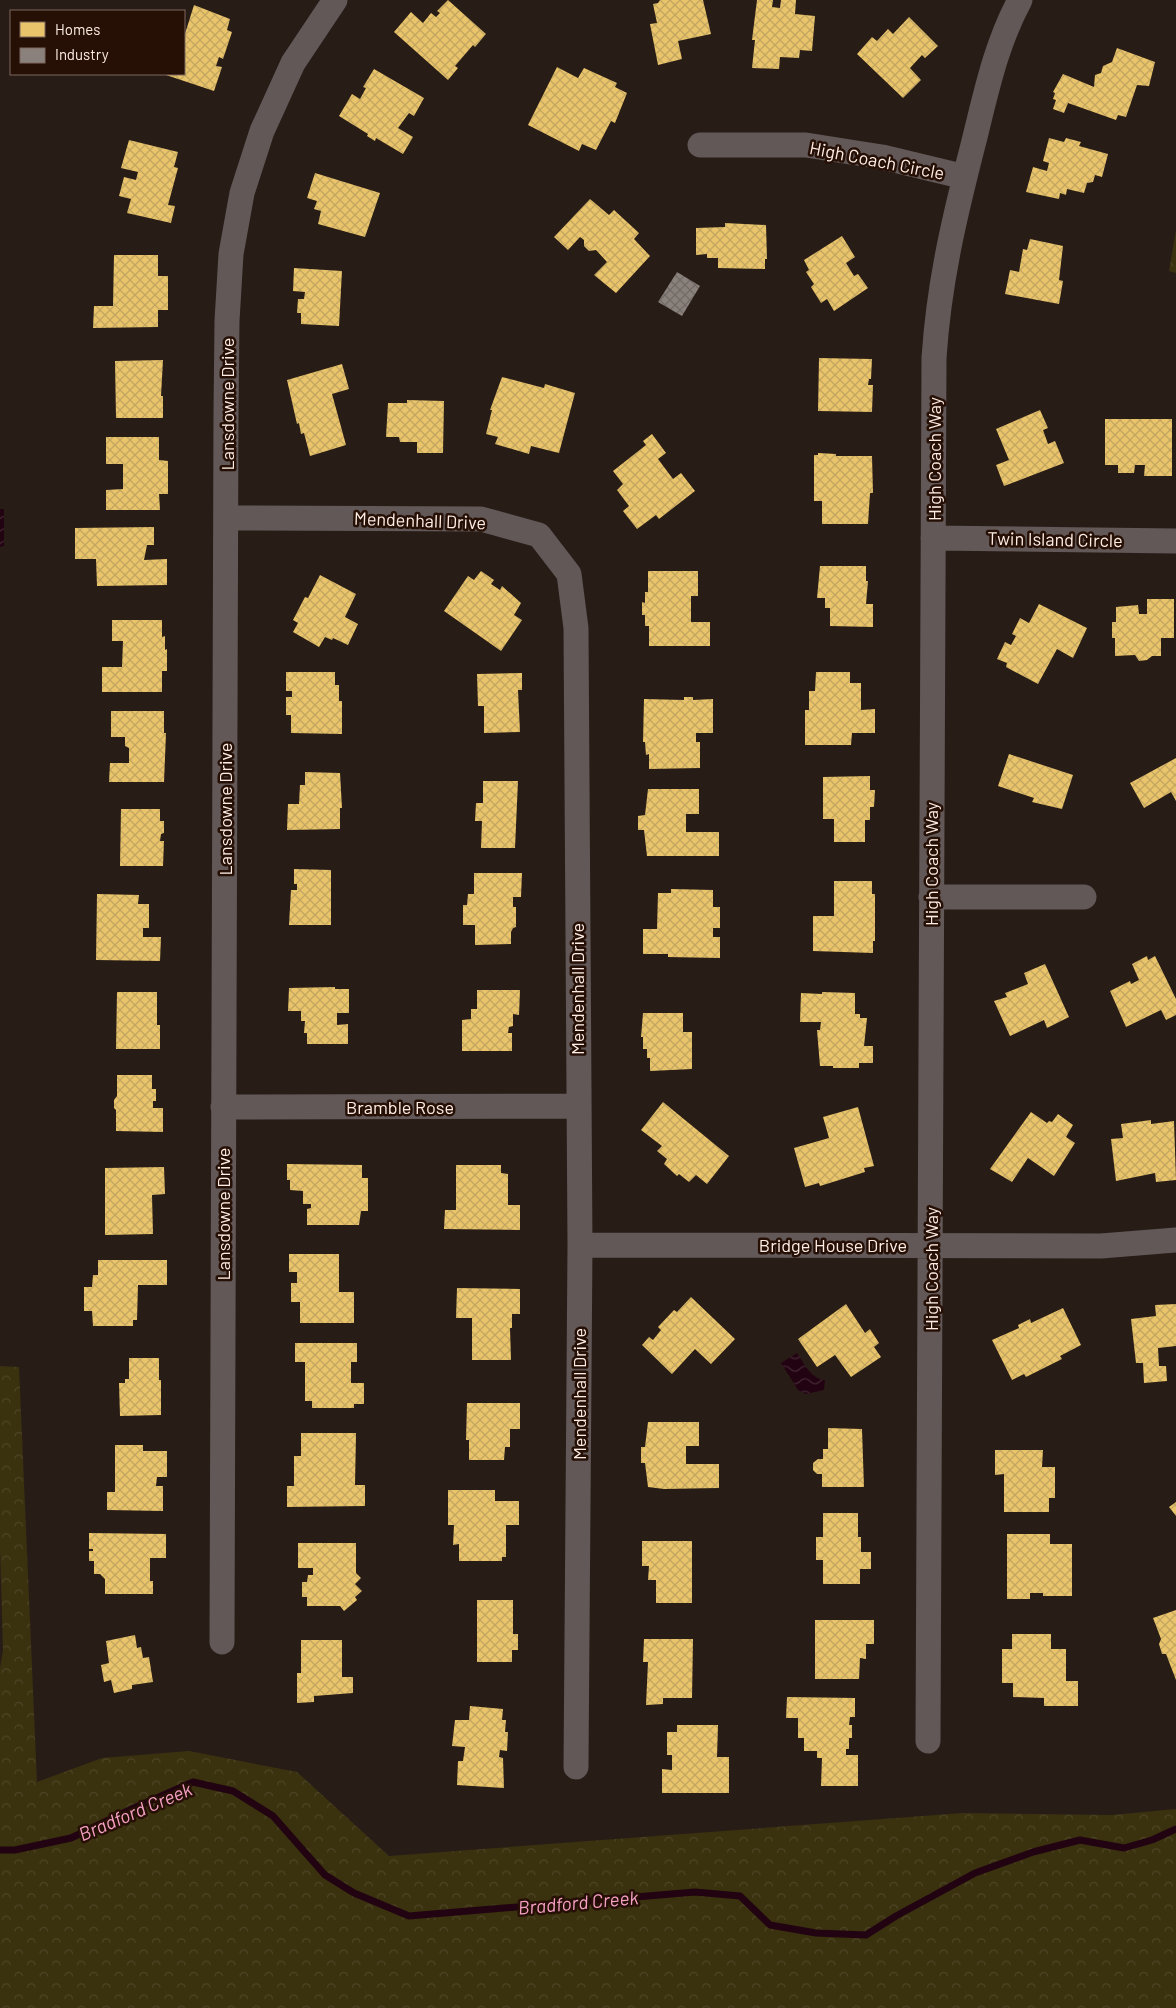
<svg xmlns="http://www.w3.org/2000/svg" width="1176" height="2008" font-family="Barlow,sans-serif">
<defs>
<pattern id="forest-crowns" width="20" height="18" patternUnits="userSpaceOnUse" patternTransform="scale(1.25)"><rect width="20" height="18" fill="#3a310f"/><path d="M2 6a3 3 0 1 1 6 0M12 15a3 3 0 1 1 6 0" fill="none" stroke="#4e4526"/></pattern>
<pattern id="water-waves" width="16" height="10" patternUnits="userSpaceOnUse" patternTransform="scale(1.25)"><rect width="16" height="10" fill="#220311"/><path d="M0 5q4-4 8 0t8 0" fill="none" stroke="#432834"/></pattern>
<pattern id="homes-cross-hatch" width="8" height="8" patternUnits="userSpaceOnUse" patternTransform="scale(1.25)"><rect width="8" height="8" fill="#e9c46a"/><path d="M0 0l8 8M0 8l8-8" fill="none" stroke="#c2a561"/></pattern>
<pattern id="industry-cross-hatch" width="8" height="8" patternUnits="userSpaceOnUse" patternTransform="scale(1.25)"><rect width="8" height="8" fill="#8a817c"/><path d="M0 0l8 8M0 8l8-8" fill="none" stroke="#716a66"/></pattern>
</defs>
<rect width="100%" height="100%" fill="#281c16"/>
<path fill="url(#forest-crowns)" d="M1176,230V273L1169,271Z
M0,1366L19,1367L37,1782L102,1758L189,1751L297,1772L389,1856L963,1813L1112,1815L1176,1809V2008H0V1668L3,1650L0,1548Z"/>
<path fill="url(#water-waves)" d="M0,509H4V546L0,547Z
M797,1353C804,1363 811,1379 825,1380L824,1390L806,1394L798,1390L781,1363Z"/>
<path fill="url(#homes-cross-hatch)" d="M448,0L486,34L475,47L473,45L455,66L458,68L448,80L394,32L411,12L423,23L431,13L436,17L440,13L437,11Z
M660,0H703L711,34L678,41L682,59L658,65L650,24L657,23L653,4L658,3Z
M757,0H773L772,7L780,8L781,0H796L795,14L815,16L812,51L800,50L799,58L780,57L779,69L752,68L755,40H752Z
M194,5L230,19L227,30L232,32L223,59L219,57L216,66L222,67L214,91L163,74H184V37Z
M909,17L938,46L925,58L922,55L910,68L921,80L903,98L857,54L872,37L877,41L888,29L893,34Z
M1117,48L1155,62L1149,86L1137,85L1126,117L1118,115L1116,120L1068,103L1064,113L1053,109L1056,100L1053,99L1055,93L1053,92L1063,74L1094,87L1095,75L1101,73L1103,66L1112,62Z
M557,67L578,78L584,68L617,83L615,87L627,93L615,123L611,121L596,150L582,144L579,151L528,125Z
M374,69L424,98L414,116L409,113L398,128L413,137L403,154L376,138L375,141L367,136L368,134L339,116L352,94L360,99L366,88L363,87Z
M1049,138L1064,142L1066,138L1081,142L1079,146L1108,154L1102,177L1095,175L1093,182L1087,183L1084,193L1067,189L1066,195L1060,193L1059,199L1026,192L1033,167L1047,171L1049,163L1043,161Z
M129,140L178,152L174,167L178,168L168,205L175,206L171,223L127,213L131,199L119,196L124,177L136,180L138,172L121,168Z
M315,173L380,193L365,237L318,224L321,211L314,209L317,201L307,198Z
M590,199L609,215L614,210L639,233L634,239L650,256L616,293L594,275L607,262L596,250L589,251L584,246V240L580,237L568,250L554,237Z
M725,223L766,225L767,259H765V269L718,268V258H707V254L696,255V228L725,227Z
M842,236L855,257L846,263L854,276L858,274L868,288L834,311L827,299L821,303L811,287L814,284L806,272L809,270L804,260Z
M1030,239L1063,246L1059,280L1063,281L1059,304L1005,294L1010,270L1019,272L1023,249L1027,250Z
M114,255H158V276H168V310H158V327L93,328L94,306H113Z
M294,268L342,271L339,326L301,324V313H297L298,299H304L305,292L293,291Z
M819,358L872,359L871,379H869L868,385H873L872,412L818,411Z
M163,360L161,396H163V418H116L115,361Z
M342,364L349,389L332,394L346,445L310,456L304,433L301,434L299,423L297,424L287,380Z
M502,377L544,388L545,384L575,393L559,453L531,446L529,454L495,444L498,437L486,434L492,410H490Z
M407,400L444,401L443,453H417V442H400L399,437H386L388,403H407Z
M1040,410L1048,428L1043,430L1048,444L1055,441L1064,463L1004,486L996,465L1009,460L996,429Z
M1105,419H1172V476H1144L1145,465H1135L1134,473H1118V465H1105Z
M652,434L666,453L658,459L673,479L681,473L695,491L659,519L656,515L637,529L623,511L629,506L617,490L623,484L613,471L646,445L643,441Z
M106,437H159V460L168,461V494H159L160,510H106V490L123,489V464H106Z
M818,453L836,454V456H872L873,493H870L868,524H822V501H814V455H818Z
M154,527V545H147L144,560L167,559V585L97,586L96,559H75V528Z
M820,566H866V581H868L866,604H873V627L830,626V608H825V598H817Z
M481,571L494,580L491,584L500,590L502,586L521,603L514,615L522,620L501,651L444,611L468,576L474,580Z
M648,571H698V596H691V622H710V646H649V626H645V615H642V602L645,603V592H648Z
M320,575L356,594L345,617L358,624L348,645L333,638L332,640L325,637L319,647L293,632L298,623L293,620L305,597L308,598Z
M1147,599H1174V638H1161V656H1152L1147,660L1139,661L1135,655L1115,656V638H1112V622H1116V607L1138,605L1139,614H1147Z
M1039,604L1087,628L1073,658L1057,649L1038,684L1006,667L1007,663L997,659L1005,642L1011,645L1016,636L1012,634L1020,618L1029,623Z
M112,620H162V637L165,636V650L167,649V671H162V692H102V667H122L123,641H112Z
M286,672H335V685H339V701H342V734L291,733V715H286V697H292V691H286Z
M816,672H850V683H861V710L875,709V733H852L851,745H805V710H809V691H815Z
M522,673V690H518L520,732L484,733V706H478L477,674Z
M684,697H693V700L713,699V733H696V742H700V768L649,769V754L646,755L645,742H643L644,699L684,700Z
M111,711H164V733H166L164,782H109L110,763H129V748L125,746V737H111Z
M1009,754L1073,775L1062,809L1032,802L1034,798L998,786Z
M1176,758V801L1171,792L1144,808L1130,783Z
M305,772L340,773L342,808H340V829L287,830L288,804H299L300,785H305Z
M870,776V790H875L874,807H870V820H865V842H834V819H823V777Z
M483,781H518L515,848H481L482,821H475L476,803H483Z
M648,789H699V814H686V832H719V856H647L644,830H638V816L645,815Z
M121,809H160V821H164V833L161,834L160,841H164L163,866H120Z
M294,869L331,870V925H289L291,890H297V884H294Z
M474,873H522L521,897H513V907H516V927L513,928L511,932V944L475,945V925H463V905H467L468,894H474Z
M834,881H872V894H875V941H873V953L813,951V916H834Z
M671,889L713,890V907H720V928H713V937H720V958L668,957V954H643V929H657L658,893H671Z
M97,894L139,895L138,904H149V928H143V937H161L160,961L96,960Z
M1147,956L1148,960L1155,956L1176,999V1015L1166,1020L1161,1010L1126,1027L1110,991L1130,981L1131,984L1139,980L1132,964Z
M1045,964L1069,1017L1047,1028L1044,1020L1010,1036L994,1001L1007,997L1005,993L1028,984L1024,973Z
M335,987V989H349V1013H337V1025L348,1024V1044H307V1033H304L305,1021H301V1011H288L289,988Z
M477,990H520L519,1015L513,1014V1026L509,1027L508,1033H512V1051H462V1020L471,1019V1009H477Z
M117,992H157V1025H160V1049H116Z
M822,992L855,993V1014H860V1018H867L864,1046H873V1063H859V1068H833V1066H820L817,1030H820L821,1022H800L801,993L822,994Z
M643,1013H683V1032H692V1069L650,1071V1058H647V1049H643V1037H641Z
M117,1075H152V1089H156V1101H153V1108H163V1132L116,1131V1110L114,1108V1100L117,1096Z
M663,1102L729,1156L707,1184L696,1175L689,1182L679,1174L677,1176L664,1164L667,1159L657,1151L662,1146L641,1130Z
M858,1107L874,1166L864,1168L865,1172L820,1186L819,1183L805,1187L794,1148L829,1138L823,1117Z
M1031,1112L1047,1123L1049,1121L1052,1122L1058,1114L1073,1125L1066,1137L1075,1143L1054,1176L1028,1158L1012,1182L990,1169Z
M1151,1120V1124L1174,1121L1176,1180L1156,1182L1155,1173L1116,1181L1111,1139L1123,1138L1121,1124Z
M287,1164L362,1165V1178H368V1211H361L359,1225H307V1209L311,1208V1204H303V1191L290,1190V1180H287Z
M456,1165H501V1173L508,1174V1205H520V1230L444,1229L445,1210H456Z
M164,1167L165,1194L152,1195L153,1234L105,1235V1168Z
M289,1254H339V1292H354V1323H300V1302H291V1283H297V1272H289Z
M98,1260H167V1285H138L137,1320H133V1326H93L92,1311H84V1287H92L93,1275H98Z
M457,1288L520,1289V1314H512V1328H510L511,1360H472V1318H456Z
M691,1297L735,1339L711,1364L695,1349L672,1374L642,1345L649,1337L653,1340L661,1330L658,1327L674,1310L677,1312Z
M846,1304L865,1333L870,1329L879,1343L874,1347L881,1357L851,1377L835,1355L817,1367L798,1339Z
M1176,1304V1346L1158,1348L1159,1366H1166L1167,1381L1144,1383L1143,1363H1136L1131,1319L1156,1316L1155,1305Z
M1063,1308L1081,1345L1060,1356L1062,1359L1026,1377L1024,1374L1012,1380L992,1340L1019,1328L1018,1325L1030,1319L1031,1323Z
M295,1343H357V1362H351V1383H364V1404H354V1408H312V1401H305V1362H295Z
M129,1358H159V1380H161V1415L120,1416L119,1383H125V1379H129Z
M467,1403H520V1429H510V1447H505L504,1460H469V1440H466Z
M648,1422H699V1446H686V1464H719V1488L664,1489L648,1487L645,1463H641V1447H645Z
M828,1428L862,1429L864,1487H822V1474H817L813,1470V1463L818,1459H823V1449H828Z
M301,1433H356L355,1485H365V1506L287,1507V1486H294V1456H301Z
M115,1445H143V1451H167V1477H157L156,1486H163V1511L107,1510V1492H115Z
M995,1450H1043L1042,1467H1055V1498H1049V1512H1004V1474L995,1475Z
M448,1490H495V1501H519V1525H506V1557H502V1561H459V1544L453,1545L454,1525H448Z
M1176,1502V1516L1169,1507Z
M823,1513H858V1537H861V1552H871V1569H860V1584H823V1560H816V1537H823Z
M89,1533L166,1534V1558H150V1581H153V1594H105V1579L100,1574H94V1561H89V1551H93V1549H89Z
M1007,1534H1050V1544H1072V1596H1043V1593H1030V1599H1007Z
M642,1541H692V1603H656V1580H648L649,1566H642Z
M298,1543H356V1573L361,1578L355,1584L362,1591L355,1597L357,1600L344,1611L340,1606H307V1597H302V1582H307L308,1575H313V1568H298Z
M477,1600H513V1634H518V1650H512V1662H477Z
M1176,1610V1680L1166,1654H1162L1159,1644L1161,1639L1153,1618Z
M815,1620H874V1644H866V1659L860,1658L859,1679H815Z
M1012,1634H1051V1649H1066V1681H1078V1706H1044V1698L1013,1697V1683H1002V1649H1012Z
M135,1635L137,1648L141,1647L143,1658L149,1657L153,1682L132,1685V1689L114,1693L111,1680L104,1682L101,1665L109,1663L106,1641Z
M644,1639H693L692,1698H663V1704L646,1705L648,1662H643Z
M301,1640H342V1677H353V1693L314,1696V1702L297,1703V1673H301Z
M787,1697L855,1698V1717H850L849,1725H852V1738H849V1749H846V1755H858V1786H821L822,1758H817V1751H804V1738H798V1718H786Z
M470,1706L503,1709L502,1720H506L505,1732H508L507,1751L500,1750L499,1757L503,1758L504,1788L457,1785L458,1761H463L465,1747L452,1746L455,1720H469Z
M677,1725H718L717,1757H729V1793H662V1769L672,1770V1755H667V1732H677Z"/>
<path fill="url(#industry-cross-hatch)" d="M677,272L700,286L682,316L658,302Z"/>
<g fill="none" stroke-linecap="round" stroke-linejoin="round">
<path stroke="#220311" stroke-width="7" d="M0,1850H15L71,1838L134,1808L193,1782L233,1791L273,1816L325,1875L354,1893L409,1916L695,1892L740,1896L770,1925L816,1933L866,1935L896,1916L975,1873L1033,1852L1080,1840L1124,1848L1152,1840L1176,1829"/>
<path stroke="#615857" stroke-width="25" d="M700,145H806L882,157L965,177
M227,518L481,519L539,535L569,574L576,628L580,1245L576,1767
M933,538L1176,541
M931,897H1084
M223,1107L577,1106
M580,1245L1101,1246L1176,1240
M222,1642L226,412L227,321L231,254L242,193L262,131L293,63L335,0
M928,1741L934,358C939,281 955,215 974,141C986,93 996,44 1020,0"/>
</g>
<g text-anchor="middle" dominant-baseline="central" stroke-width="5" stroke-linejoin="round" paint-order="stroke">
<g font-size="18" fill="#feede5" stroke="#260f05">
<text transform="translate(877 160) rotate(11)">High Coach Circle</text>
<text transform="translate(227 404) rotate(-90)">Lansdowne Drive</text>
<text transform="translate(934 459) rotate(-90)">High Coach Way</text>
<text transform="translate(420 520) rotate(2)">Mendenhall Drive</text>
<text transform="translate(1055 539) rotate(1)">Twin Island Circle</text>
<text transform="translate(225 809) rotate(-90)">Lansdowne Drive</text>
<text transform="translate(931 864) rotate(-90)">High Coach Way</text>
<text transform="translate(577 989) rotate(-90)">Mendenhall Drive</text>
<text x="400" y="1107">Bramble Rose</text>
<text transform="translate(223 1214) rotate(-90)">Lansdowne Drive</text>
<text x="833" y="1245">Bridge House Drive</text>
<text transform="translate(931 1269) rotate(-90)">High Coach Way</text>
<text transform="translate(579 1394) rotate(-90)">Mendenhall Drive</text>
</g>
<g font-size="19" font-style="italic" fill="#f6a0c5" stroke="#260f05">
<text transform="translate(135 1811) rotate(-23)">Bradford Creek</text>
<text transform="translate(578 1902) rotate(-5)">Bradford Creek</text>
</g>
</g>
<rect x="10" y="10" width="175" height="65" fill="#260f05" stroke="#7c685f"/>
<rect x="20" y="22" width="25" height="15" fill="#e9c46a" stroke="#7c685f"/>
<text x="55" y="35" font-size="15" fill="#feede5">Homes</text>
<rect x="20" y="48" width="25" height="15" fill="#8a817c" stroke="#7c685f"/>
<text x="55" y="60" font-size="15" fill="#feede5">Industry</text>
</svg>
